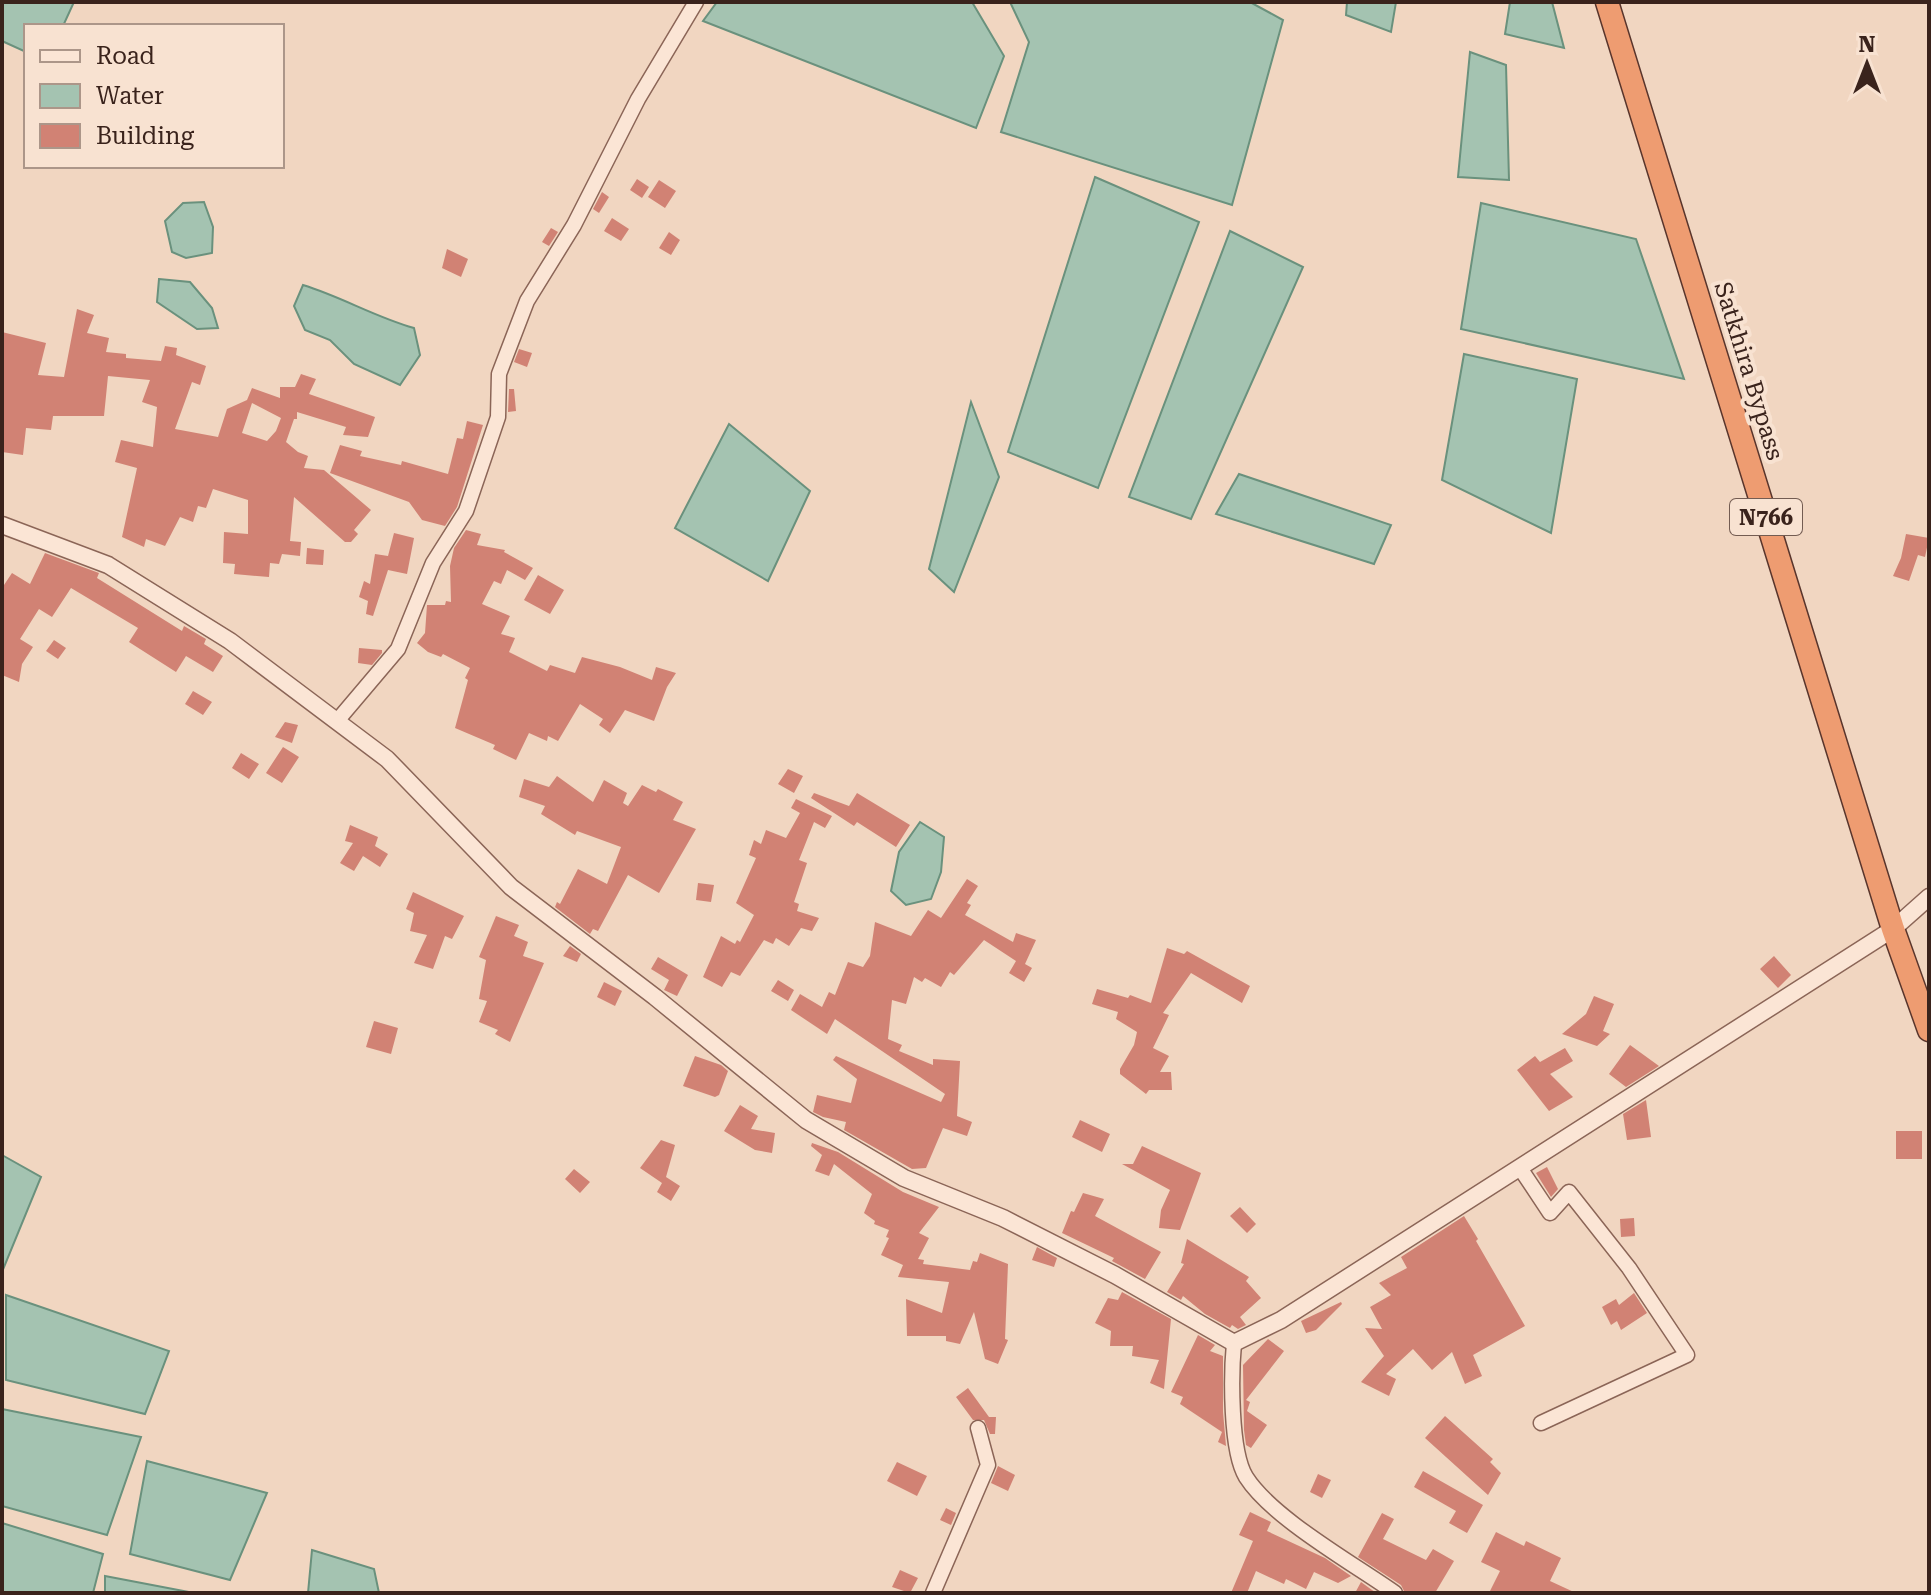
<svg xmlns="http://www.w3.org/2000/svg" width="1931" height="1595" font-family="'Roboto Serif',serif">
<rect width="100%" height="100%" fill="#f1d6c1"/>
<path fill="#a4c3b1" stroke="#6a917d" stroke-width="2" d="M2,2H74L63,26H26V52L2,41Z
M717,2H972L1004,56L976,128L703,21Z
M1010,2H1250L1283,20L1232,205L1001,132L1029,42Z
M1347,2H1396L1391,32L1346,15Z
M1510,2H1552L1564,48L1505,34Z
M1470,52L1506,65L1509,180L1458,177Z
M1095,177L1199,222L1098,488L1008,452Z
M204,202L213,227L212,253L186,258L172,252L165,221L183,203Z
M1481,203L1636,239L1684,379L1461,329Z
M1230,231L1303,267L1191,519L1129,497Z
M159,279L190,282L212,308L218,328L197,329L157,302Z
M303,285C342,297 375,317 414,328L420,355L400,385L354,364L330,340L305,330L294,306Z
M1464,354L1577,379L1551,533L1442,480Z
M971,402L999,477L954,592L929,569Z
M729,424L810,491L768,581L675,528Z
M1239,474L1391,525L1374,564L1216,514Z
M920,822L944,837L941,872L931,899L906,905L891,891L899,852Z
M2,1155L41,1177L2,1272Z
M6,1295L169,1351L145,1414L6,1380Z
M2,1409L141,1437L107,1535L2,1506Z
M147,1461L267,1493L230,1580L130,1554Z
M2,1523L103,1554L93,1593H2Z
M312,1550L374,1569L379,1593H308Z
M105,1576L194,1593H105Z"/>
<path fill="#d18274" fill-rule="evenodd" d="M637,179L649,187L642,198L630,190Z
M659,180L676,191L665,208L648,197Z
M602,192L609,197L599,213L593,209Z
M612,218L629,229L621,241L604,231Z
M551,228L558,232L549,246L542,242Z
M669,232L680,240L671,255L659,248Z
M447,249L468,259L461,277L442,268Z
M77,309L94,315L87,333L109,338L106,352L126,354V358L161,361L165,346L177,348L176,355L206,366L200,385L192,382L175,429L218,437L227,409L247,400L252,388L280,398V387H295L301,374L316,379L309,394L375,417L368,437L343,435L346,427L297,412V419H294L286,442L298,452L308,456L304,468L324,470L371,510L354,530L358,534L351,542H345L294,497L290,541L301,542L300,556L282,554L279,564L270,563L269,577L234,574L235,564L223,563L224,532L248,534V500L213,489L206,508L198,506L193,522L180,517L165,546L146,539L144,547L122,537L137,468L115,462L121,440L153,447L157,407L142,402L150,380L108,376L104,416H53L51,430L26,428L23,455L2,452V332L46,343L38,375L64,377ZM252,403L281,418L276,431L267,441L242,433Z
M519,349L532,353L527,367L514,362Z
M509,389H514L516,411L508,412Z
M467,421L483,425L457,507L445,526L422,520L409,502L330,473L340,445L362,451L360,456L401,465L402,461L448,474L457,438L463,439Z
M466,530L481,534L477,545L505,550L504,552L533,568L525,580L507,570L501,584L494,581L482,604L510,616L501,634L515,638L509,652L547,671L550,665L575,673L582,657L620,667L652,680L656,667L676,673L667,687L654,721L625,710L610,733L599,725L603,719L580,704L558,741L548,736L547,741L529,733L516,760L493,749L495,745L455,728L468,680L465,678L470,668L443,654L441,657L428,652L417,643L425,633L427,605H445L446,601L451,602L450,566L454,548Z
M394,533L414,538L407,574L388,570L373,616L366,614L368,601L359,597L364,581L370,584L375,554L388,556Z
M1906,534L1929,538L1925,557L1918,555L1909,581L1893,576L1901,558Z
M307,548L324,550L323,565L306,564Z
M45,553L99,573L97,578L182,631L184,626L206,639L204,644L223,656L213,672L186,656L176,672L129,642L138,628L71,588L52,617L39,609L20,639L33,647L22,664L19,682L2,675V588L12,573L30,584Z
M538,575L564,590L550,614L524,600Z
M54,640L66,648L58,659L46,651Z
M359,648L382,650V653L372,665L358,663Z
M193,691L212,702L203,715L185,704Z
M285,722L298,725L292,743L275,737Z
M283,747L299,757L282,783L266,773Z
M241,753L259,764L249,779L232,768Z
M788,769L803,776L794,793L778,784Z
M557,776L593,802L604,780L627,793L623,803L628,806L642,785L656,792L658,789L683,802L673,820L696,829L659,893L628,875L598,931L593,929L590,934L555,907L557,902L560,904L578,869L607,884L621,847L577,831L575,835L541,814L545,806L519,797L524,779L549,787Z
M814,793L849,806L857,793L910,825L896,847L857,822L854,826L811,798Z
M796,799L832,816L825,828L814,822L799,860L807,863L794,902L799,904L797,911L819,918L812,931L801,928L789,946L776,938L773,944L764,940L740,976L731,972L722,987L703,977L721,936L735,944L737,940L740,942L754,915L736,903L756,858L749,855L754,840L761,844L766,830L786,838L800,813L791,808Z
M350,825L378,837L375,846L388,854L380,867L363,856L354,871L340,863L353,843L345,841Z
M967,879L978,886L967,903L971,905L965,915L1013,942L1016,933L1036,940L1025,964L1032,968L1024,982L1009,973L1016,961L984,940L954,975L950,972L941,987L925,978L922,982L914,977L906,1004L892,1000L888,1039L902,1045L899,1051L933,1065V1059L960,1061L957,1116L972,1122L967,1136L943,1128L926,1168L912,1169L844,1130L846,1122L823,1117L813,1112L817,1095L851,1103L857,1079L833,1060L836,1056L941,1102L945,1094L835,1019L827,1034L791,1010L800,994L822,1007L829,992L835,995L848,962L863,967L870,956L875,922L911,936L928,910L941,918Z
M698,883L714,885L711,902L696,900Z
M413,892L464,916L452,939L445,936L433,969L414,963L427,935L410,931L414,913L406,909Z
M496,916L519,925L514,936L528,942L523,956L544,963L510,1042L495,1034L498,1030L479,1022L487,1001L479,999L486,960L479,957Z
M570,946L581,954L577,962L563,956Z
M1167,948L1184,954L1187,951L1250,986L1242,1003L1191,973L1163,1013L1169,1015L1153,1048L1169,1056L1160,1072H1171L1172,1090H1149L1146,1094L1120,1074V1069L1134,1045L1137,1032L1116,1019L1118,1012L1092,1004L1097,989L1128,998L1130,995L1151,1003Z
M1774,956L1791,975L1778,988L1760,969Z
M658,957L688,975L677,996L664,990L669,980L651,969Z
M778,980L794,990L788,1001L771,991Z
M604,982L622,991L615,1006L597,997Z
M1594,996L1614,1004L1603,1031L1610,1034L1597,1046L1562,1034L1586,1014Z
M374,1021L398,1028L391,1054L366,1047Z
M1630,1045L1659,1066L1626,1087L1609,1074Z
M1565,1048L1573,1061L1550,1074L1573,1097L1549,1111L1517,1070L1535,1056L1540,1062Z
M695,1056L721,1065L728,1071L719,1095L715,1097L683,1086Z
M1646,1100L1651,1137L1627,1140L1623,1114Z
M740,1105L758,1116L751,1129L775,1133L772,1153L755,1150L724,1131Z
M1080,1120L1110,1134L1102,1152L1072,1137Z
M1896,1131H1922V1159H1896Z
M661,1140L675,1145L666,1177L680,1186L671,1201L657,1192L662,1183L640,1168Z
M812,1143L838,1152L903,1192L939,1207L919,1233L929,1238L918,1259L924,1260L923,1264L970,1270L973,1261L977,1262L980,1253L1008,1264L1005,1339L1008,1340L998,1364L985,1359L974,1312L960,1344L946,1341V1336H907L906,1299L942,1313L949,1282L898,1277L903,1265L881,1255L889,1238L886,1237L889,1230L874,1224L875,1221L864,1213L872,1194L834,1164L829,1176L815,1171L822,1155L811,1146Z
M1142,1146L1201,1173L1180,1230L1159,1228L1161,1210L1170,1190L1122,1164H1133Z
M1547,1167L1558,1189L1551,1197L1536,1173Z
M574,1169L590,1182L580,1193L565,1179Z
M1083,1193L1104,1199L1095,1216L1161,1252L1145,1279L1112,1261L1114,1258L1062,1233L1071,1211L1074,1212Z
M1240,1207L1256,1224L1247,1233L1230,1216Z
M1464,1216L1478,1239L1476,1241L1525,1326L1473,1355L1482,1376L1465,1384L1452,1352L1432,1370L1413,1349L1386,1374L1396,1379L1389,1396L1361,1382L1384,1356L1365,1328L1382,1329L1370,1307L1391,1295L1379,1283L1407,1268L1401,1257Z
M1634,1218L1635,1236L1621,1237L1620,1219Z
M1187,1239L1249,1277L1246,1281L1261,1298L1240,1317L1246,1325L1238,1329L1232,1325L1230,1328L1205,1314L1183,1296L1181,1300L1167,1292L1184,1264L1181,1263Z
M1037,1247L1057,1258L1054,1267L1032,1260Z
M1122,1292L1171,1319L1164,1389L1150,1383L1159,1360L1132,1356L1133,1346H1110L1111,1331L1095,1323L1108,1298L1118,1300Z
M1634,1293L1647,1313L1621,1330L1617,1321L1611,1325L1602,1307L1616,1299L1619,1305Z
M1341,1302L1342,1304L1316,1330L1306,1333L1301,1321Z
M1198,1335L1215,1345L1210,1351L1223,1356V1412L1226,1446L1218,1442L1222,1432L1180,1404L1183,1397L1171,1392Z
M1268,1339L1284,1351L1246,1400L1250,1402L1247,1411L1267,1425L1251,1448L1246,1445L1244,1430L1243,1365Z
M968,1388L989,1417H996L995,1434H990L984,1420H973L956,1397Z
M1445,1416L1493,1459L1490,1462L1501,1473L1488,1495L1425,1438Z
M897,1462L927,1476L917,1496L887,1481Z
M998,1466L1015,1475L1008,1491L991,1483Z
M1423,1471L1483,1505L1467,1533L1449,1523L1456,1511L1414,1487Z
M1318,1474L1331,1480L1322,1498L1310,1492Z
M946,1508L956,1513L951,1525L940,1520Z
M1250,1512L1271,1522L1267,1531L1325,1558L1351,1576L1338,1583L1314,1572L1306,1589L1286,1579L1284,1584L1256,1571L1247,1593H1231L1253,1541L1239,1535Z
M1382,1513L1394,1519L1383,1539L1426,1560L1433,1549L1454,1561L1435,1593H1405L1401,1585L1358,1557Z
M1496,1532L1524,1546L1526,1541L1561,1558L1550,1581L1576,1593H1489L1500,1571L1481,1562Z
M900,1570L918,1578L910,1593L892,1587Z
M1361,1582L1372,1590L1377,1593H1355Z"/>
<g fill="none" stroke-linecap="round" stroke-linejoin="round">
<g stroke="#8b6557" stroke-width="17">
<path id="minor" d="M337,721L398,649L433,563L466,511L498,417L499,374L527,301L574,225L638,99L696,2
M1520,1168L1550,1213L1569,1192L1629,1268L1687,1355L1541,1423
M1234,1343C1231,1374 1230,1451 1246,1477C1272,1518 1354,1564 1395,1593
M933,1593L988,1465L978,1428"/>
</g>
<g stroke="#8b6557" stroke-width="19">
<path id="tertiary" d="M2,525L108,565L230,641L387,759L511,887L655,997L806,1120L904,1178L1003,1218L1115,1275L1234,1343L1281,1320L1893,929L1929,897"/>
</g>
<g stroke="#59352c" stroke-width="25">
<path id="trunk" d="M1607,2L1893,929L1929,1030"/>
</g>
<use href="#minor" stroke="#fbe5d5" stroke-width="14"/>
<use href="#tertiary" stroke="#fbe5d5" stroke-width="16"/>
<use href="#trunk" stroke="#ee9c71" stroke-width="22"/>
</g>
<g text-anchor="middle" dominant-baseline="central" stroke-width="8" stroke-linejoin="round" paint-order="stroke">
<rect fill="#f8e2d1" stroke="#735c52" stroke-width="2" x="1730" y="499" width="72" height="36" rx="6"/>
<g font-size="22" font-weight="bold" fill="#3a231c">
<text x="1766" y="517">N766</text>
</g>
<g font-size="24" fill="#3a231c" stroke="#f8e2d1">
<text transform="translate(1749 371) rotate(73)">Satkhira Bypass</text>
</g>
</g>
<rect width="1931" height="1595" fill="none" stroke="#3a231c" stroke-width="8"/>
<rect x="24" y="24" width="260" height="144" fill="#f8e2d1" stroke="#ac9689" stroke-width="2"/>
<rect x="40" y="50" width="40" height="12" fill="#fbe5d5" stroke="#ac9689" stroke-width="2"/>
<text x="96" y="64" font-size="24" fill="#3a231c">Road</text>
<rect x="40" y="84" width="40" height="24" fill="#a4c3b1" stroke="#ac9689" stroke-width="2"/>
<text x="96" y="104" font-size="24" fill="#3a231c">Water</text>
<rect x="40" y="124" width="40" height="24" fill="#d18274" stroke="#ac9689" stroke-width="2"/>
<text x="96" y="144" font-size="24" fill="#3a231c">Building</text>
<g transform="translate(1867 64)" stroke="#f8e2d1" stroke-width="6" paint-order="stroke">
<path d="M0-6L14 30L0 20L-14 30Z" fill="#3a231c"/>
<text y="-12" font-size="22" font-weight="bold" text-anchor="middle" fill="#3a231c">N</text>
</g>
</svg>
